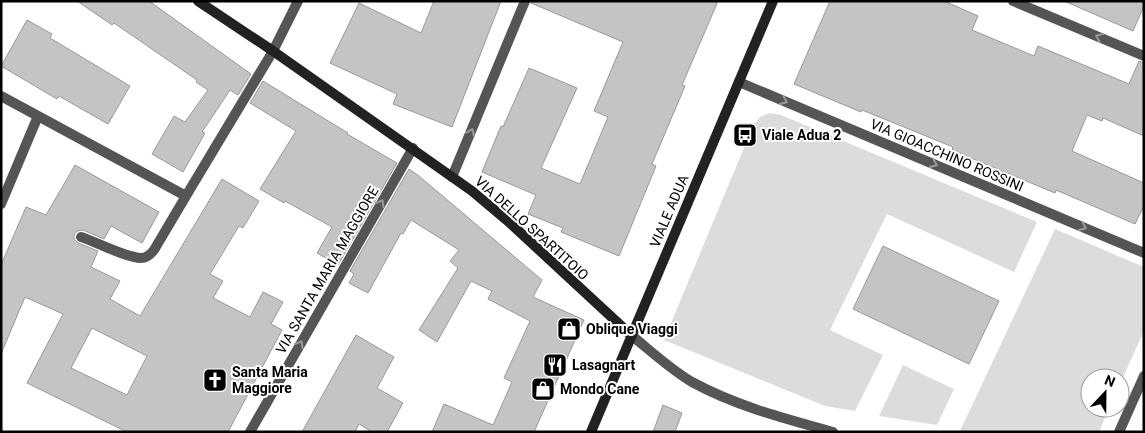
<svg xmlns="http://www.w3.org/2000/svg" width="1145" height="433" font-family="Roboto,sans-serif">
<rect width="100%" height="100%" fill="#fff"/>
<path fill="#dcdcdc" d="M770,113L781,115L1037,222L1014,272L887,214L830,330L883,355L855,411L825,406L664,340L753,126L760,117Z
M1055,229L1144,267V331L1120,384V378H1090V408H1109L1099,432L960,431Z
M903,365L954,389L937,425L879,416Z"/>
<path fill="#c4c4c4" stroke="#999" fill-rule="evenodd" d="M77,1H149L251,74L238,95L230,90L202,132L205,133L183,172L152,154L174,116L185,122L208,90L196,82L197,80L114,23L112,25Z
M434,1H501L452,127L393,104L397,94L330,63L359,3L421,33Z
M532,1H718L682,85L685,86L652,164L656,166L619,256L561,232L563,228L528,214L536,195L482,172L501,126L503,127L529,68L577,88L541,168L580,184L608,117L594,111L623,42L531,3Z
M830,1H944L978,16L972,30L1034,56L1038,46L1129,84L1139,61L1144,63V136L1103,118L1102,121L1087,115L1072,151L1144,183V206L1135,224L1056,190L1055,193L952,150L953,147L862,110L861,112L794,84Z
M1064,1H1144V6L1133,31Z
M27,20L52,34L50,38L130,86L108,124L59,96L57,99L1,66Z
M263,81L348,133L347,134L397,163L338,265L317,253L332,227L285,201L284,203L260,189L296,131L250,103Z
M75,165L159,212L142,243L111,226L104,239L83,230L77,231L74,235V239L78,243L98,251L91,267L120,281L110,299L140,316L222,179L259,201L243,228L239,226L210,274L223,281L213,298L250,317L263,292L283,302L271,324L282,330L228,432H127L27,383L63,314L25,297L1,354V265L26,207L46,215ZM92,328L147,356L127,395L71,368Z
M409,169L419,176L542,280L533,297L584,320L534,432H432L444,404L493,425L512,382L504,378L530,321L488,299L492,291L471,281L437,342L419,330L458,268L450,261L459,250L411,220L403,234L401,233L368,293L349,283L354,274L350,271Z
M883,246L999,301L969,364L853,309Z
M356,335L394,357L377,388L403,403L387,432H372L359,424L355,432H302Z
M663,405L682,413L675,432H653Z"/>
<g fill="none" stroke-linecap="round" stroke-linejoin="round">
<path stroke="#555" stroke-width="10" d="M1013,1L1144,56
M739,82L1144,253
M1,96L38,116
M452,177L525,1
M1,204L38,116L186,196L273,51L298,1
M81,237C96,242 127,258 141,258C146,258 150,255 154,250L186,196
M631,335C651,351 670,369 692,382C736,406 786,419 833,432
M250,432L413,148
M1119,432L1144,376"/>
<path stroke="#222" stroke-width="10" d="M198,1L273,51L472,191L510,223L631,335
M591,432L773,1"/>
</g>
<defs><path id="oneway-chevron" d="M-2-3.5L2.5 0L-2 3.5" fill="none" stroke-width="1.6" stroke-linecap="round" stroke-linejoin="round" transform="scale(1.25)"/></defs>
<g stroke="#999">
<use href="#oneway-chevron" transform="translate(1099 37) rotate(-157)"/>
<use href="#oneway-chevron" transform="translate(784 101) rotate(23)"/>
<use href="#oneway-chevron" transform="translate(471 132) rotate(-67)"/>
<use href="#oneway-chevron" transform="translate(934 164) rotate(23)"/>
<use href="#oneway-chevron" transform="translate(381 203) rotate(-60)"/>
<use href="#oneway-chevron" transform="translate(1083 227) rotate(23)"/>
<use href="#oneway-chevron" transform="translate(300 344) rotate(-60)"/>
</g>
<defs>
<g id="bus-square" transform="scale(1.25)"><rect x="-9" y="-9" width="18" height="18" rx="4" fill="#000" stroke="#fff"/><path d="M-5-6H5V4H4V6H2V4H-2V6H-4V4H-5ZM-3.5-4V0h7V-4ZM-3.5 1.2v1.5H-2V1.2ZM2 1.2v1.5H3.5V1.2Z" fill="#fff"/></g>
<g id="shop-square" transform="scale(1.25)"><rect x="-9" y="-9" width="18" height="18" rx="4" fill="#000" stroke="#fff"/><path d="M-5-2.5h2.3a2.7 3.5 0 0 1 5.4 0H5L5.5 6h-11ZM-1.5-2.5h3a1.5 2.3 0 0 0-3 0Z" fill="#fff"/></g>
<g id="restaurant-square" transform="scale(1.25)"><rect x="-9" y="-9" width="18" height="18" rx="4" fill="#000" stroke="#fff"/><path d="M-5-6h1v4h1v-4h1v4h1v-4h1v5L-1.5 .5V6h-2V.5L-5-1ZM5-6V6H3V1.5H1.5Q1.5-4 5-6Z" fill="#fff"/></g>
<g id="church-square" transform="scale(1.25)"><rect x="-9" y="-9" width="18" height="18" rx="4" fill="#000" stroke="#fff"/><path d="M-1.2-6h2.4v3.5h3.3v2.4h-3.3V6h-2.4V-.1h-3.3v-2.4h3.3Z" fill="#fff"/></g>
</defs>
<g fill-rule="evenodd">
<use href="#bus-square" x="745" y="135"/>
<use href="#shop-square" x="569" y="329"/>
<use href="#restaurant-square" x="555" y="365"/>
<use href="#church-square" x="215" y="380"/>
<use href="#shop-square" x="543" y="389"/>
</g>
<g text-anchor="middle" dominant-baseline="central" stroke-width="4" stroke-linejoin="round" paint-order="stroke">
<g font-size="14" font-weight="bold" fill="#000" stroke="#fff" text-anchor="start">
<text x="762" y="135">Viale Adua 2</text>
<text x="586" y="329">Oblique Viaggi</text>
<text x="572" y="365">Lasagnart</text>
<text x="232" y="372">Santa Maria<tspan x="232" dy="16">Maggiore</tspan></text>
<text x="560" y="389">Mondo Cane</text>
</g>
<g font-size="14" fill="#000" stroke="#fff">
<text transform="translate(947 155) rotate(23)">VIA GIOACCHINO ROSSINI</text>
<text transform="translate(669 211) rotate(-67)">VIALE ADUA</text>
<text transform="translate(532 228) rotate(42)">VIA DELLO SPARTITOIO</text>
<text transform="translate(327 270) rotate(-60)">VIA SANTA MARIA MAGGIORE</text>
</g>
</g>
<rect width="1145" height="433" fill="none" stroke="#000000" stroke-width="5"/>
<g transform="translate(1105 393) rotate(22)"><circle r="24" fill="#ffffff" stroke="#999999"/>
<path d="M0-4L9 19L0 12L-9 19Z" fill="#000000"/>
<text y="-8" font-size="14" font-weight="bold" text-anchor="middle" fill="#000000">N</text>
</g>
</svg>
